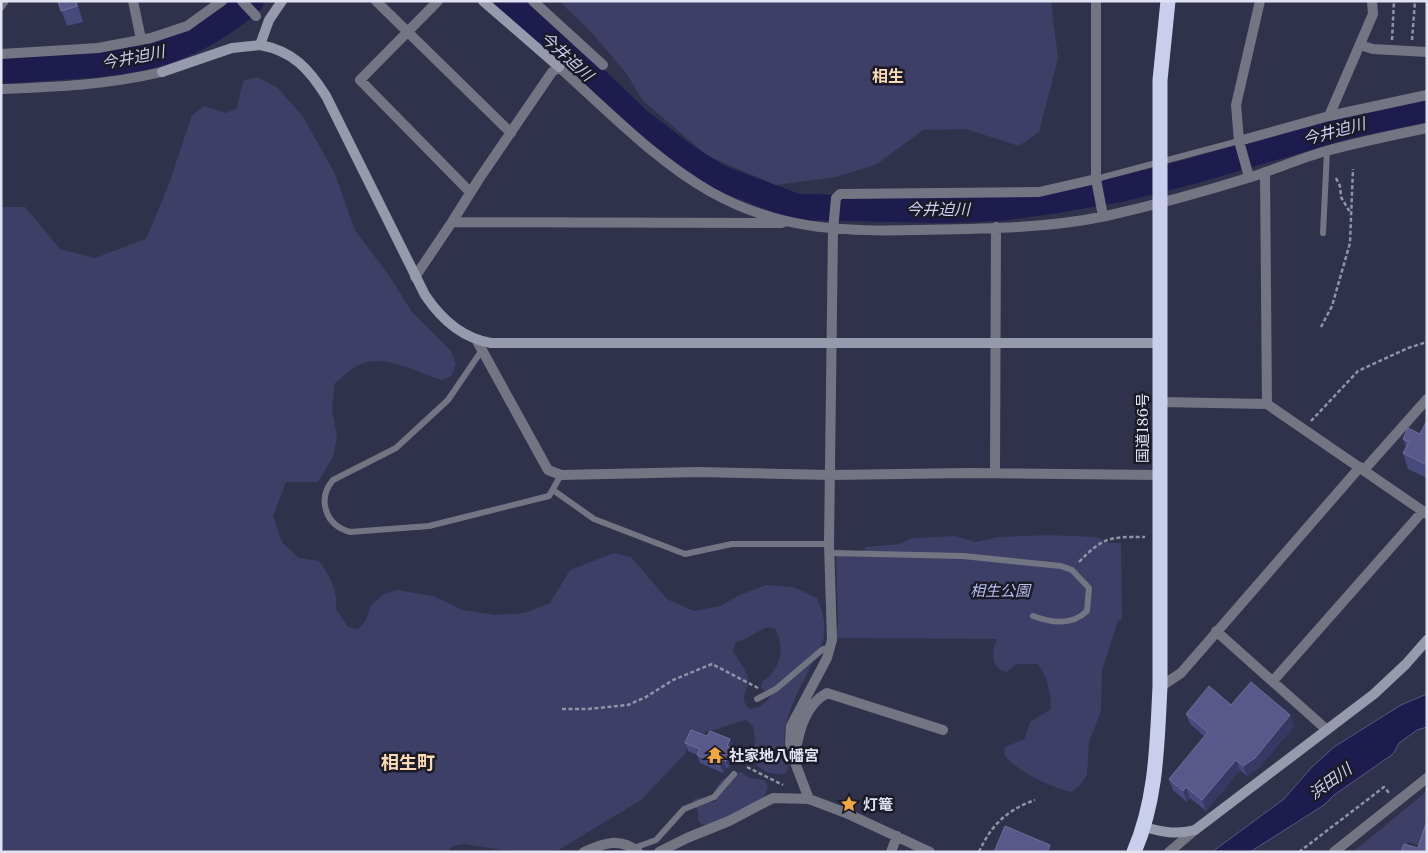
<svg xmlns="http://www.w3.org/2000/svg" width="1428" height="853" font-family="'Libre Baskerville','Noto Sans JP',serif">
<rect width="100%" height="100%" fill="#30324b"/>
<path fill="#3d3f66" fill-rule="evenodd" d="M559,1H1051L1058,58L1039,132L1019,146L966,129L923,130L877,164L836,177L776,185L708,156L642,100L627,74L590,31Z
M257,77L278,88L303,117L334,172L355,230L390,277L412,312L451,351L456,364L451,376L442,380C420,374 391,357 367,362C355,364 344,376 335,383L332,410L337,437L333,457L318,482H286L273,516L282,542L299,558L319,561C330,576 338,590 336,609L348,627L358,629L365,622L371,605L384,594L397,590L433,596L463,610L495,615L525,613L550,603L570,570L614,553L631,557L667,599L694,611L720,606L740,595L766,585L793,587L817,598C822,610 826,622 824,635C824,642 818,650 815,657C800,691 774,725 789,765L786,773C771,777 757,770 751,756L755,743L753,726L746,720L694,736L688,742L685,754L641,800L557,851L516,852L464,844L453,846L447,852H1V207H25L60,249L95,258L146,239L169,184L192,115L204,106L226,113L237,108L243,81ZM768,627L775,629C786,647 780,671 762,682L761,688L771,695C767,703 759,708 750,709C738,699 748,692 748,679C747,669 737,660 733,650L736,642C749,639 756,631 768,627Z
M1048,535L1097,537L1109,543H1121L1122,619L1118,621L1102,670L1101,711L1089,742L1087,775L1079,786L1072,792C1056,790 1012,769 1005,755C1004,752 1005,750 1005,747L1025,739L1030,722L1051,709C1051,694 1047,675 1038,664H1016L1007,672C990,668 991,652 997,639L836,638L838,623L836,549L864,552L866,547L899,544L913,538L954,536L976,542L998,537Z
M741,772L749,778L764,780L768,786C765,810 726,818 706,825L701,824L698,821V810L693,805V801L696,798L703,797L709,802H714L716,799C711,784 728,773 741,772Z
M1427,791V833L1422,847L1408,842L1405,852H1353Z"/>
<path fill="#1e1b4f" stroke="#585780" d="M1427,694V727L1417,730L1399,743L1393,754L1334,795L1324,805L1250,852H1212L1284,799L1312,767L1334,747L1401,705Z"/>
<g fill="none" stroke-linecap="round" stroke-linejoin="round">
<path stroke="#1e1b4f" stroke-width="26" d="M507,1L587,71L640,122L689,159L722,179L797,207L944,210L998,208L1057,200L1121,189L1189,172L1350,125L1427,109
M1,71C101,62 170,72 251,1"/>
<path stroke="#9193a7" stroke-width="2.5" stroke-dasharray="4 2.5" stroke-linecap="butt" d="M1392,40L1394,1
M1412,40L1415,1
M1336,178L1340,186L1341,197L1351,214
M1321,327L1332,306L1350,243L1353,169
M1311,421L1358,371L1408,348L1427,342
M1079,562C1104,536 1110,537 1145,537
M562,709H587L628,705L646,697L673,680L712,664L758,688
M747,767L783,785
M979,852C991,825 1007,810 1035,800
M1299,852L1384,787L1390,794"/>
<path stroke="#747582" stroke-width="6" d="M1,8L6,1
M1096,179L1239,141
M1323,233L1327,151
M482,350L448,400L396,448L333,480C317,499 325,525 350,532L429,526L549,496L561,475
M553,490L594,519L685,554L732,544H829
M830,553L963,556L1061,566L1072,570L1089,588L1087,611C1072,626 1052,623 1033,616
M757,699L776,689L823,649L830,648
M634,848L656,840L684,809L714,797L734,774"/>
<path stroke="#747582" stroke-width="10" d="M133,1L141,39
M242,1L256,16
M376,1L511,133
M438,1L360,80L470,192
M533,1L603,65
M1096,1V179L1103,216
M1360,45L1373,49L1427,52
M1,54L98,48L151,38L187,26L222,1
M1,89C58,87 106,85 162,72
M1329,116L1373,14L1372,1
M1239,141L1329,116L1427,95
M1265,172L1267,404
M1249,177L1239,141L1236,105L1260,1
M452,222L479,179L552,72L559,67C607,110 655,160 711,192C777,229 841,232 915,230C978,229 1044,229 1106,216C1155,205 1203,192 1251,177C1276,169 1301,158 1326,151C1359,142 1393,135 1427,128
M415,277L452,222L782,223
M477,341L548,470L561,475L699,472L830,475L970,473L1159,475
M1160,402L1267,404L1427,514
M1364,470L1427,399
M995,473L996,227
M1216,631L1327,730
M1273,681L1423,511
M1160,687L1181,673L1360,467
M795,754C799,731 805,705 827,693L943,730
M584,852C604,843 620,837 638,852
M659,852L687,838L729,821L773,798L809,799
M891,852L897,836
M930,852L846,813L809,799L794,760L790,743L791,726L827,658L832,640L829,544L833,230L836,198L840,194L1039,192L1096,179
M1169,852L1195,830
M1334,852L1427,778"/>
<path stroke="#9799ad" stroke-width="10" d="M483,1L559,67
M260,45C293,51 309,69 326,96L425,295C441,319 462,338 491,343H1158
M162,72L232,48L260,45L269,20L282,1
M1144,827C1163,832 1175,835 1195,830L1374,694L1406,664L1427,640"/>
<path stroke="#caceed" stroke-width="15" d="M1134,852C1157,799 1157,743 1160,687V80L1168,1"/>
</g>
<path fill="#48497d" d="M58,1H77L83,22L67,26Z
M1427,420V478L1408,469L1403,453L1406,447L1403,439L1420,434Z
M1231,705L1294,726L1259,768L1247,776L1240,770L1206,811L1190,798L1187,802L1173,790L1169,779L1205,737L1190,724L1186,714Z
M707,736L730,739L733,747L732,749L734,756L729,769L726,767L723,773L700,763L697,755L688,751L685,743Z"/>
<path fill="#373964" d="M76,1H77L83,22Z
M1290,715L1294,726L1259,768L1247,776L1243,766Z
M730,739L733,747L732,749L734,756L729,769L726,761L727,746Z
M723,759L726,767L723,773L720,765Z
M1236,760L1240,770L1206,811L1202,800Z
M1186,787L1190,798L1187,802L1183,791Z
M1050,845L1052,852H1047Z"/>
<path fill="#58598a" stroke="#6e6f9a" d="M58,1H76L77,6L61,11Z
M1427,420V465L1403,453L1409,442L1403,439L1408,428L1420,434Z
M1251,682L1290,715L1255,758L1243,766L1236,760L1202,800L1186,787L1183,791L1169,779L1208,732L1186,714L1209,686L1231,705Z
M691,730L707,736L710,731L730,739L727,746L731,747L726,761L723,759L720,765L697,755L700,749L685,743Z
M1427,820V852H1401L1404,844L1418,848Z
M1005,826L1050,845L1047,852H994Z"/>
<defs>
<g id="temple-bare" transform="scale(1.35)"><path d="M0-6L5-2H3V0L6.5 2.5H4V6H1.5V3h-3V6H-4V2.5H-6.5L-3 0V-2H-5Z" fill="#f1a640" stroke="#1a1b26" stroke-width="2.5" paint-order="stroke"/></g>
<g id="sight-bare" transform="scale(1.35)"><path d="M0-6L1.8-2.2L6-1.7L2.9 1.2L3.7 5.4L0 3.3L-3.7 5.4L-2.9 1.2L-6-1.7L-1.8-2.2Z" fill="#f1a640" stroke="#1a1b26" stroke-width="2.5" paint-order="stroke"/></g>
</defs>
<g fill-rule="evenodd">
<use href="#temple-bare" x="715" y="755"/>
<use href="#sight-bare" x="849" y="804"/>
</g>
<g text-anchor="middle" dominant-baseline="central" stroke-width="5" stroke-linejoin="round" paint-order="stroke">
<g font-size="15" fill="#e1e3f3" stroke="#1a1b26">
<text transform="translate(1142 428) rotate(-90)">国道186号</text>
</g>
<g font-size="15" font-style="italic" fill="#b8bdf0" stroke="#1a1b26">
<text x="1000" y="590">相生公園</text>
</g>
<g font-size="15" font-weight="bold" fill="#e1e3f3" stroke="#1a1b26" text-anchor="start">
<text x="729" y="755">社家地八幡宮</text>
<text x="863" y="804">灯篭</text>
</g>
<g font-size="16" font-style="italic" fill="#cacef1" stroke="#1a1b26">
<text transform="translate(567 56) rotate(42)">今井迫川</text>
<text transform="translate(133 57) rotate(-11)">今井迫川</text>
<text transform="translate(1334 131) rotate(-15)">今井迫川</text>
<text x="938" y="209">今井迫川</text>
<text transform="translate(1330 781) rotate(-36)">浜田川</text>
</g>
<g font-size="16" font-weight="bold" fill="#fadab5" stroke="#1a1b26">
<text x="888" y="76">相生</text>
</g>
<g font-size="18" font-weight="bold" fill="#fadab5" stroke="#1a1b26">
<text x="408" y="763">相生町</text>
</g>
</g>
<rect width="1428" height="853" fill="none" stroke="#e1e3f3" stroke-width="5"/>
</svg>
